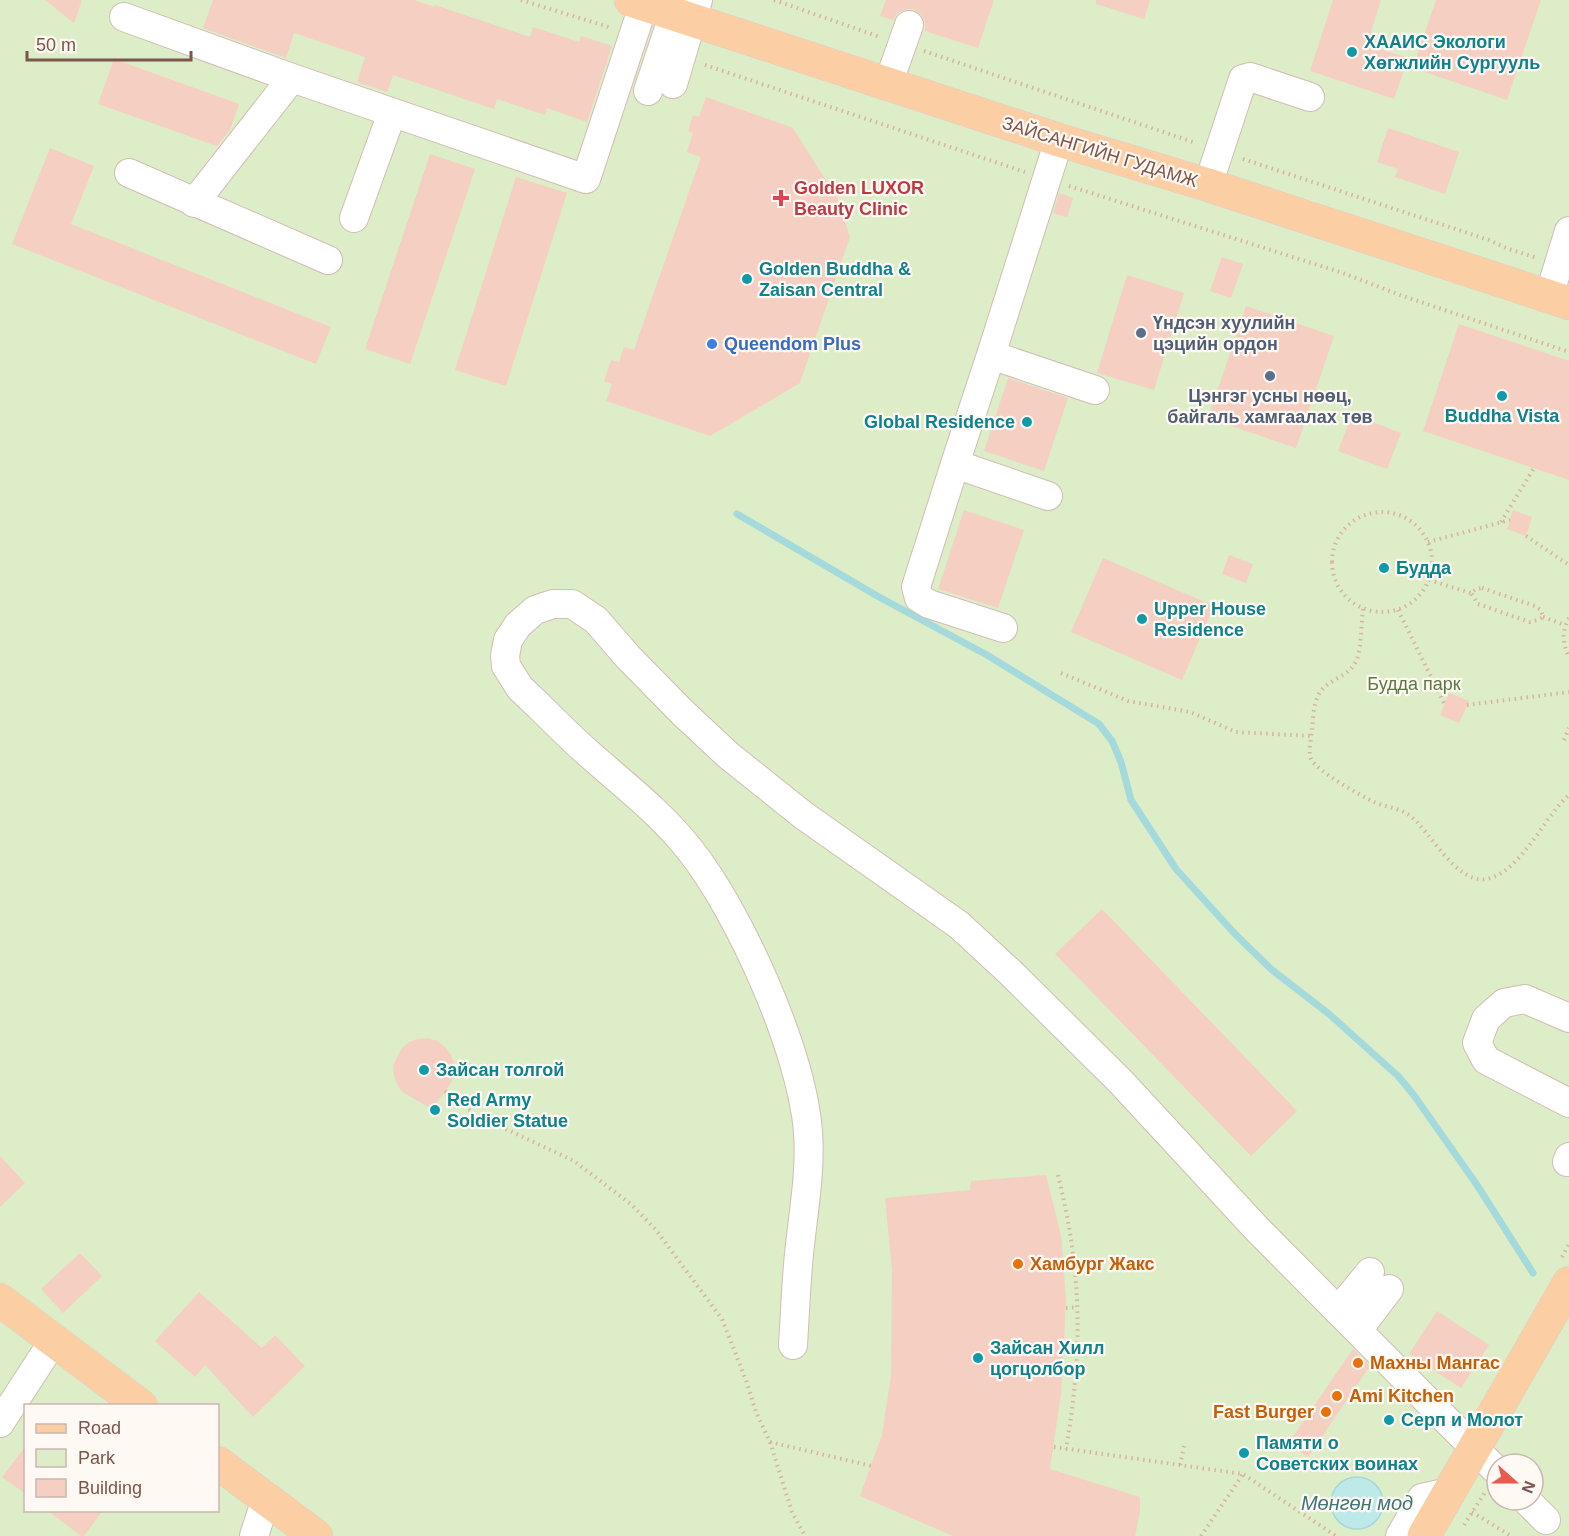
<svg xmlns="http://www.w3.org/2000/svg" width="1569" height="1536" font-family="Arial,sans-serif">
<rect width="100%" height="100%" fill="#fdf4ec"/>
<path fill="#dcedc8" fill-rule="evenodd" d="M0,0H1569V1536H0ZM26,1406H218V1510H26ZM1497,1464H1533V1500H1497Z"/>
<path fill="#bee9e9" stroke="#a4dadb" stroke-width="1.5" d="M1331 1503a26 26 0 1 1 52 0a26 26 0 1 1-52 0Z"/>
<g fill="none" stroke-linecap="round" stroke-linejoin="round">
<path stroke="#a4dadb" stroke-width="7" d="M737,514L879,597L987,655L1099,724L1112,741L1121,762L1131,800L1176,869L1235,934L1271,969L1329,1014L1398,1076L1413,1094L1477,1185L1533,1273"/>
</g>
<path fill="#f4cfc2" d="M45,0H82L74,23Z
M213,0H414L435,7V5L530,37L533,27L579,42L581,36L612,46L587,122L547,108L545,115L497,99L494,109L393,75L387,92L357,82L365,57L294,33L286,58L203,28Z
M886,0H994L978,48L925,31V23L922,15L914,9H907L899,12L893,20L880,16Z
M1096,0H1150L1144,19L1096,4Z
M1333,0H1381L1367,45L1408,58L1394,99L1310,71Z
M1436,0H1541L1507,100L1413,68Z
M114,59L239,104L230,130L217,146L98,104Z
M706,97L793,128L837,198L850,237L800,383L710,436L606,401L612,384L604,381L611,360L619,362L624,347L634,350L701,157L687,152L693,133L688,131L693,115L699,117Z
M1388,128L1459,152L1445,194L1395,177L1398,169L1377,162Z
M50,148L94,166L71,224L331,327L316,364L12,244Z
M430,154L475,169L410,364L365,349Z
M516,177L567,193L506,386L455,370Z
M1059,193L1073,198L1067,217L1053,213Z
M1222,257L1243,264L1231,298L1210,291Z
M1127,275L1184,293L1154,390L1097,373Z
M1246,306L1334,336L1296,448L1208,418Z
M1459,324L1569,361V480L1423,431Z
M1008,378L1068,398L1044,471L984,451Z
M1352,414L1401,433L1387,469L1338,451Z
M964,510L1024,530L998,608L938,589Z
M1513,510L1532,517L1526,536L1507,529Z
M1229,555L1253,564L1246,583L1222,574Z
M1103,558L1214,606L1182,680L1071,632Z
M1449,693L1469,701L1459,723L1440,715Z
M1102,909L1297,1111L1251,1156L1055,954Z
M428,1038L437,1041L445,1047L451,1055L454,1064V1074L451,1083L432,1109L404,1093L398,1086L394,1076L393,1066L401,1049L409,1042L418,1039Z
M0,1156L25,1183L0,1207Z
M1046,1175L1061,1235L1066,1299L1061,1394L1050,1469L1140,1497V1512L1135,1536H953L860,1496L882,1435L891,1376L892,1270L885,1198L970,1190L971,1181Z
M80,1253L102,1276L63,1313L41,1289Z
M199,1292L262,1348L275,1335L305,1366L253,1417L205,1365L195,1377L155,1341Z
M1437,1311L1489,1345L1461,1388L1409,1354Z
M1353,1349L1370,1366L1308,1457L1288,1444Z
M26,1446V1494L2,1477Z
M47,1510H103L84,1536H81Z"/>
<g fill="none" stroke-linecap="round" stroke-linejoin="round">
<g stroke="#d3bcb3" stroke-width="30">
<path id="minor" d="M124,17L292,78L586,179L645,0
M673,84L698,0
M888,84L909,25
M648,91L672,19
M1059,140L991,355L1095,390
M129,173L328,260
M1208,185L1243,79L1250,77L1310,97
M194,203L292,78
M354,218L392,113
M1549,296L1569,231
M991,355L955,464L1048,496
M955,464L916,587L919,598L929,604L1003,628
M1569,1018L1525,999L1504,1003L1486,1019L1477,1043L1486,1060L1569,1103
M1567,1162L1569,1157
M1338,1311L1370,1272
M1358,1330L1389,1289
M793,1345C795,1314 796,1284 799,1254C803,1213 811,1173 808,1132C802,1052 740,913 690,850C661,813 623,784 588,753C571,738 555,722 539,706L520,688L506,666L505,656L508,640L518,625L535,610L553,604H572L596,620L628,657L683,713L728,755L803,815L959,925L1011,973L1121,1082L1257,1229L1497,1471
M0,1423L54,1340
M1526,1500L1546,1520
M254,1536L266,1499
M1400,1536L1422,1498L1449,1492"/>
</g>
<g stroke="#dad0cd" stroke-width="34">
<path id="major" d="M631,0L1059,140L1208,185L1569,303
M0,1300L141,1406
M218,1463L316,1536
M1424,1536L1569,1283"/>
</g>
<path stroke="#dab1a4" stroke-width="4" stroke-dasharray="1.5 4.5" stroke-linecap="butt" d="M521,0L612,28
M774,0L880,37
M924,51L1196,143
M705,65L1025,172
M1243,159L1489,240L1506,248L1537,258
M1069,186L1340,272L1400,295L1569,352
M1332 562a50 50 0 1 1 100 0a50 50 0 1 1-100 0Z
M1501,522L1534,468
M1526,536L1569,565
M1428,542L1510,520
M1429,580L1471,593
M1482,588L1535,606L1541,610L1543,617L1538,620L1530,622L1478,604L1471,593L1476,589Z
M1363,609C1361,624 1362,644 1357,659C1350,678 1325,679 1318,696C1313,706 1313,720 1312,731C1311,739 1308,752 1311,759C1315,770 1363,797 1374,802C1385,807 1399,808 1409,815C1430,830 1456,885 1487,879C1522,871 1543,818 1569,795
M1398,610L1445,705
M1543,617L1565,625
M1569,618C1561,632 1563,644 1569,657
M1061,673L1128,701L1190,712L1236,732L1311,736
M1467,705L1569,692
M1564,740L1569,728
M445,1091L476,1115L574,1161L632,1205L656,1230L722,1319L747,1383L756,1412L770,1442L792,1512L805,1536
M1058,1175C1082,1272 1083,1351 1066,1449
M1562,1257L1569,1244
M1066,1308L1078,1307
M770,1442L872,1466
M1054,1447L1243,1474L1336,1536
M1180,1465L1184,1446
M1472,1512L1511,1536
M1464,1525L1486,1491
M1201,1536L1243,1474"/>
<use href="#minor" stroke="#fff" stroke-width="28"/>
<use href="#major" stroke="#fccea4" stroke-width="33"/>
</g>
<g fill="#0f9aa8" stroke="#fff8f3" stroke-width="2">
<circle cx="1352" cy="52" r="6"/>
<circle cx="747" cy="279" r="6"/>
<circle cx="1502" cy="396" r="6"/>
<circle cx="1027" cy="422" r="6"/>
<circle cx="1384" cy="568" r="6"/>
<circle cx="1142" cy="619" r="6"/>
<circle cx="424" cy="1070" r="6"/>
<circle cx="435" cy="1110" r="6"/>
<circle cx="978" cy="1358" r="6"/>
<circle cx="1389" cy="1420" r="6"/>
<circle cx="1244" cy="1453" r="6"/>
</g>
<path fill="#e0444e" stroke="#fff8f3" stroke-width="2" d="M778 189h6v6h6v6h-6v6h-6v-6h-6v-6h6z"/>
<g fill="#5c6f8a" stroke="#fff8f3" stroke-width="2">
<circle cx="1141" cy="333" r="6"/>
<circle cx="1270" cy="376" r="6"/>
</g>
<circle fill="#3f7fe0" stroke="#fff8f3" stroke-width="2" cx="712" cy="344" r="6"/>
<g fill="#e8710a" stroke="#fff8f3" stroke-width="2">
<circle cx="1018" cy="1264" r="6"/>
<circle cx="1358" cy="1363" r="6"/>
<circle cx="1337" cy="1396" r="6"/>
<circle cx="1326" cy="1412" r="6"/>
</g>
<g text-anchor="middle" dominant-baseline="central" stroke-width="4.5" stroke-linejoin="round" paint-order="stroke">
<g font-size="18" font-weight="bold" fill="#0d838f" stroke="#fff8f3" text-anchor="start">
<text x="1364" y="42">ХААИС Экологи<tspan x="1364" dy="21">Хөгжлийн Сургууль</tspan></text>
<text x="759" y="269">Golden Buddha &amp;<tspan x="759" dy="21">Zaisan Central</tspan></text>
<text x="1502" y="416" text-anchor="middle">Buddha Vista</text>
<text x="1015" y="422" text-anchor="end">Global Residence</text>
<text x="1396" y="568">Будда</text>
<text x="1154" y="609">Upper House<tspan x="1154" dy="21">Residence</tspan></text>
<text x="436" y="1070">Зайсан толгой</text>
<text x="447" y="1100">Red Army<tspan x="447" dy="21">Soldier Statue</tspan></text>
<text x="990" y="1348">Зайсан Хилл<tspan x="990" dy="21">цогцолбор</tspan></text>
<text x="1401" y="1420">Серп и Молот</text>
<text x="1256" y="1443">Памяти о<tspan x="1256" dy="21">Советских воинах</tspan></text>
</g>
<g font-size="18" fill="#7b564c" stroke="#fff8f3">
<text transform="translate(1100 152) rotate(17)">ЗАЙСАНГИЙН ГУДАМЖ</text>
</g>
<g font-size="18" font-weight="bold" fill="#be3a42" stroke="#fff8f3" text-anchor="start">
<text x="794" y="188">Golden LUXOR<tspan x="794" dy="21">Beauty Clinic</tspan></text>
</g>
<g font-size="18" font-weight="bold" fill="#4e5e75" stroke="#fff8f3" text-anchor="start">
<text x="1153" y="323">Үндсэн хуулийн<tspan x="1153" dy="21">цэцийн ордон</tspan></text>
<text x="1270" y="396" text-anchor="middle">Цэнгэг усны нөөц,<tspan x="1270" dy="21">байгаль хамгаалах төв</tspan></text>
</g>
<g font-size="18" font-weight="bold" fill="#366cbe" stroke="#fff8f3" text-anchor="start">
<text x="724" y="344">Queendom Plus</text>
</g>
<g font-size="18" fill="#5a7a41" stroke="#fff8f3">
<text x="1414" y="684">Будда парк</text>
</g>
<g font-size="18" font-weight="bold" fill="#c56008" stroke="#fff8f3" text-anchor="start">
<text x="1030" y="1264">Хамбург Жакс</text>
<text x="1370" y="1363">Махны Мангас</text>
<text x="1349" y="1396">Ami Kitchen</text>
<text x="1314" y="1412" text-anchor="end">Fast Burger</text>
</g>
<g font-size="20" font-style="italic" fill="#3c7678" stroke="#fff8f3">
<text x="1357" y="1503">Мөнгөн мод</text>
</g>
</g>
<rect x="24" y="1404" width="195" height="108" fill="#fff8f3" stroke="#cab7b0" stroke-width="1.5"/>
<rect x="36" y="1424" width="30" height="9" fill="#fccea4" stroke="#cab7b0" stroke-width="1.5"/>
<text x="78" y="1434" font-size="18" fill="#7b564c">Road</text>
<rect x="36" y="1449" width="30" height="18" fill="#dcedc8" stroke="#cab7b0" stroke-width="1.5"/>
<text x="78" y="1464" font-size="18" fill="#7b564c">Park</text>
<rect x="36" y="1479" width="30" height="18" fill="#f4cfc2" stroke="#cab7b0" stroke-width="1.5"/>
<text x="78" y="1494" font-size="18" fill="#7b564c">Building</text>
<g transform="translate(1515 1482) rotate(111)"><circle r="28" fill="#fff8f3" stroke="#cab7b0" stroke-width="1.5"/>
<path d="M0-4.5L10 22L0 15L-10 22Z" fill="#e95b4f"/>
<text y="-9" font-size="16" font-weight="bold" text-anchor="middle" fill="#7b564c">N</text>
</g>
<path d="M27 51v9h164v-9" fill="none" stroke="#7b564c" stroke-width="3"/>
<text x="36" y="51" font-size="18" fill="#7b564c" stroke="#fff8f3" stroke-width="4.5" paint-order="stroke">50 m</text>
</svg>
